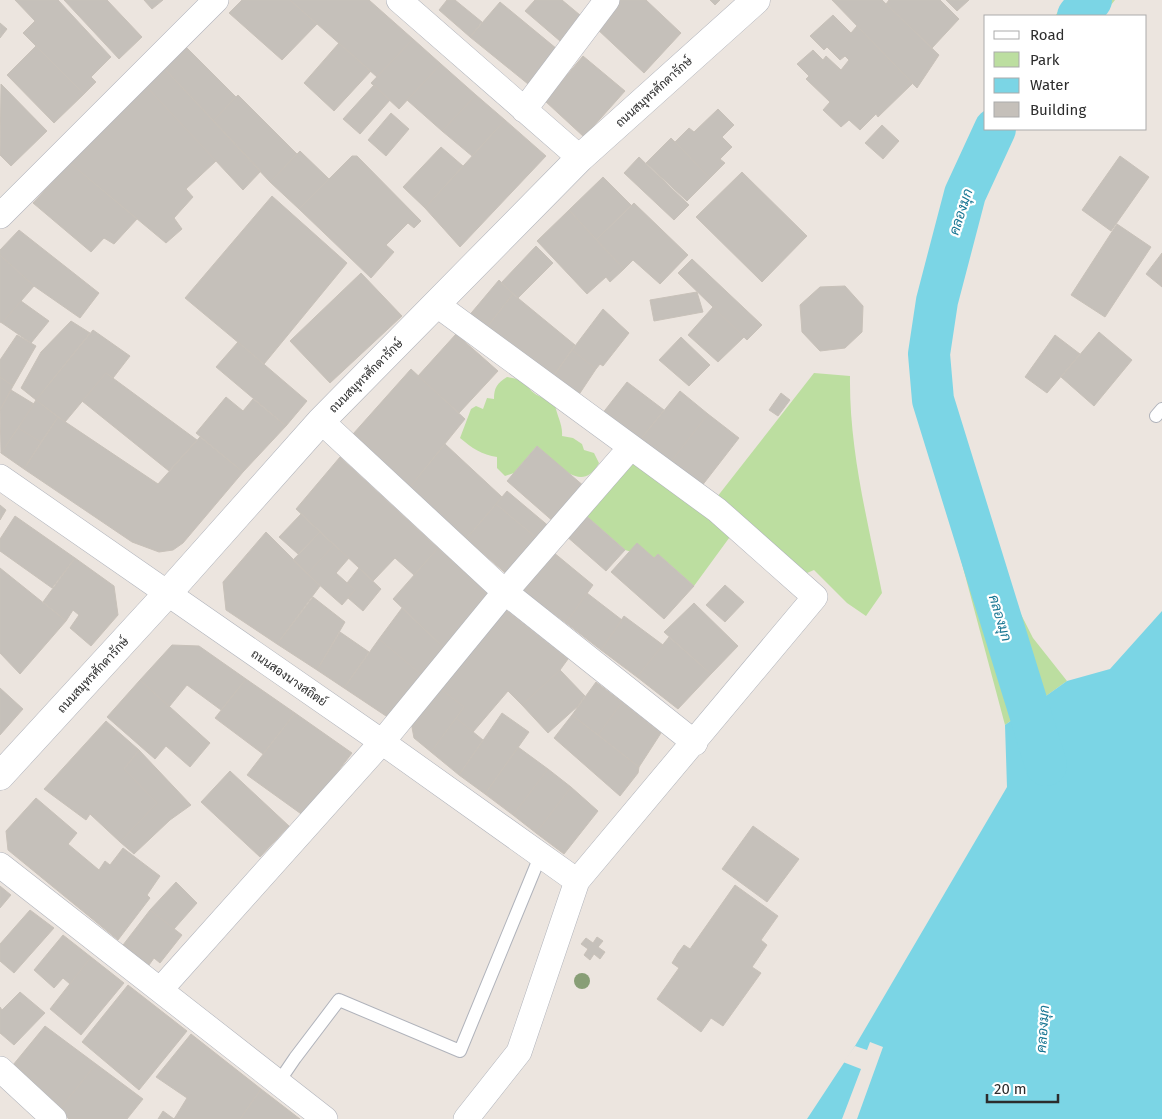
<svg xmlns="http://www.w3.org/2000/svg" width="1162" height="1119" font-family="'Fira Sans',Sarabun,sans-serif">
<rect width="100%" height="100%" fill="#ece5df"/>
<path fill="#bcdea0" d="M1067,0H1115L1102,16H1055Z
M986,109V129H1013L999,156L978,207L952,305L947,356L951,394L1001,575L1033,638L1067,681L1005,725L917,395L914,357L919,302L942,202L971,133Z
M814,373L850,376C849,450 868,522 882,593L866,616L847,603L814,570L807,573L717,497Z
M507,377C525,380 522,382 534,393C539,397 548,399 555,405C557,416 563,425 562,436L573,438L582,444L584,450L594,453L599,463C581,496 556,462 537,446L514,473L505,476L497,468V457C482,455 472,448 460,438L471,409L476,406L483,409L487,398L494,399C494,388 497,383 507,377Z
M633,458L732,534L694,586L658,554L654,558L625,550L583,513Z"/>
<path fill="#7bd5e5" d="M1162,611V1119H807L855,1046L1007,787L1005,725L1067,681L1110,669Z"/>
<path fill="#ece5df" d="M870,1042L883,1047L857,1119H842L861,1069L843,1062L855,1046L867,1050Z"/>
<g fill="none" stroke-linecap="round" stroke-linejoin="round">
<path stroke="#7bd5e5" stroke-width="42" d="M1078,16L1091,0
M995,129L965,194L937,301L929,354L933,400L1046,765"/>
</g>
<path fill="#c5c0ba" stroke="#c8c1b9" d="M15,0H58L111,57L91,77L96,82L84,94L23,33L35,21Z
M64,0H107L142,37L119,59Z
M144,0H163L152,9Z
M242,0H290L317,24L282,60L229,13Z
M290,0H369L413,39L377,77Z
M447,0H455L482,22L470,37L439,10Z
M535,0H562L580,15L560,41L525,11Z
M619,0H646L681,33L644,73L596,28Z
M710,0H720L715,5Z
M832,0H882L939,55L917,88Z
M889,0H940L959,19L932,48L886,4Z
M946,0H969L957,11Z
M500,2L557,49L528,84L470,37Z
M833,15L851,33L857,26L913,83L878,117L876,114L860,130L849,120L841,127L823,110L830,102L806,79L809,76L797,64L813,50L823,60L826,56L841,70L849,60L845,56L840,60L827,47L824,50L810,36Z
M0,23L7,29L0,38Z
M413,39L441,64L399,109L371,83Z
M339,43L371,71L334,111L304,83Z
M36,46L84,94L54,123L7,75Z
M185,46L236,97L213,121L163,67Z
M583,56L625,91L584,137L545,101Z
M441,64L476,95L442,131L407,100Z
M163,67L261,171L243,190L145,85Z
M1,84L47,131L11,166L0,155Z
M145,85L216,161L186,189L193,197L174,218L182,229L166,243L70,163Z
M374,85L390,100L360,134L343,119Z
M238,95L297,154L270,182L213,121Z
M476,95L505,120L472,156L442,131Z
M718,109L734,125L722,137L732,147L720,159L725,163L710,178L675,142L689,128L694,132Z
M391,113L409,129L386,156L368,140Z
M505,120L546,156L460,247L425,208Z
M882,125L899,141L883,159L865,143Z
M671,138L710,178L687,201L646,163Z
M441,147L463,166L425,208L403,187Z
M300,151L329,179L299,209L270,182Z
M352,156H357L421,221L414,228L408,223L386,245L394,252L371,278L299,209Z
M1120,156L1149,177L1111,231L1082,210Z
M639,157L689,205L674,220L624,173Z
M70,163L137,219L114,244L104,238L91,252L33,203Z
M742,172L807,236L762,282L696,217Z
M603,177L631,205L596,240L569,210Z
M272,196L347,263L264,364L185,298Z
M634,203L688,255L660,284L633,260L624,269L596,240Z
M569,210L624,269L610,282L606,277L587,294L537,241Z
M1117,224L1151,247L1105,317L1071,295Z
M19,230L99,293L80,318L34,286L0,255V250Z
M536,246L553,263L518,298L501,283Z
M1162,253V287L1146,274Z
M0,255L34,286L2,323L0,322Z
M692,259L762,325L747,340L678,273Z
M361,273L402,316L330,383L290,341Z
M499,280L513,294L484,331L467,318Z
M845,286L863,306L862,332L845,348L820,351L802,332L800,305L820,287Z
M697,292L703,312L654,321L650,300Z
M513,294L575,345L550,381L484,331Z
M21,301L49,321L31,343L2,323Z
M713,307L744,337L718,362L688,335Z
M603,309L629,333L603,366L600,364L596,369L572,350Z
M71,321L90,333L36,400L21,388L41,352Z
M93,330L130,356L113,378L106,373L65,422L36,400Z
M1099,332L1132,360L1094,406L1061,377Z
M456,334L498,371L459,413L418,376Z
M17,335L36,346L13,386L0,377V360Z
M1055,335L1080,354L1047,393L1025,377Z
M681,337L710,365L689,386L659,360Z
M238,342L307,401L286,426L216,367Z
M572,350L596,369L576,399L550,381Z
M411,369L465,419L410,487L353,434Z
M106,373L197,440L169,471L82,401Z
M0,377L13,386L0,410Z
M627,382L664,410L640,440L602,414Z
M11,390L34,404L1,453L0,410Z
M680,391L708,414L670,463L640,440Z
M781,393L790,400L778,416L769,410Z
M226,397L243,411L253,399L286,426L243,472L196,433Z
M36,400L58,417L41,442L18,428Z
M708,414L739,438L701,487L670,463Z
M58,417L158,484L200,437L243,472L183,543L173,550L159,552L132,542L24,469Z
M18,428L41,442L24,469L1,453Z
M445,444L502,497L466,539L410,487Z
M537,446L585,487L555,523L507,481Z
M340,457L438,548L414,575L395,558L373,581L296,509Z
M507,491L551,528L540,541L496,504Z
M496,504L540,541L510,577L466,539Z
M0,505L6,510L0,520Z
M583,513L625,550L606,571L565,535Z
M301,514L320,532L298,554L279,537Z
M15,516L75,558L52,588L0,551V539Z
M266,532L320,586L277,644L226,610L223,582Z
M320,532L334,545L307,574L293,560Z
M637,543L654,558L658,554L694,586L664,619L611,572Z
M334,545L349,558L336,573L355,590L342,605L307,574Z
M438,548L489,594L444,648L393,599Z
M553,552L593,585L566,623L522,590Z
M75,558L114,586L118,615L91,646L70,628L79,615L73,610L66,621L43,602Z
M0,568L66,621L20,674L0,653Z
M359,568L381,589L363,611L348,598L355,590L347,583Z
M725,585L744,602L725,622L706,605Z
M587,593L622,620L601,650L566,623Z
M313,597L345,622L317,670L277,644Z
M694,603L738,646L711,674L664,632Z
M402,608L444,648L424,677L379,639Z
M505,609L568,659L560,670L522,705L508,691L473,732L456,718L464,707L441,689Z
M624,616L663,645L637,677L601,650Z
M340,632L369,652L344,688L317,670Z
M669,637L711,674L678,709L637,677Z
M379,639L424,677L392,720L344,688Z
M172,645L199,646L246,679L221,710L187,685L169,707L140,680Z
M560,670L585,696L578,706L548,733L522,705Z
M246,679L295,713L263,754L215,718Z
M140,680L210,743L190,767L166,746L155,759L107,717Z
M596,682L622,702L598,735L572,715Z
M0,688L23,709L0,735Z
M441,689L464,707L431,752L414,738L411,722Z
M622,702L661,733L639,767L598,735Z
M295,713L352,753L304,816L247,775Z
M502,713L529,732L485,794L459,775Z
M572,715L639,767L638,773L620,796L554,738Z
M456,718L483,740L459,775L431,752Z
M106,721L139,750L124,769L157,803L120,842L90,814L86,820L44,789Z
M518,747L548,769L513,815L485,794Z
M139,750L191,805L170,820L134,854L120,842L157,803L124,769Z
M548,769L571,787L536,833L513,815Z
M230,771L289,826L260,857L201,802Z
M571,787L598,811L564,854L536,833Z
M36,798L77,833L68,844L99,870L105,861L110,865L123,848L160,876L147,895L150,898L118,940L8,850L6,831Z
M753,826L799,859L767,902L722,869Z
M176,882L197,903L174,929L150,910Z
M735,885L778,916L761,940L767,945L752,967L761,973L723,1026L711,1018L701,1032L657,999L679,968L672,963L678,953L684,945L690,949Z
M0,886L11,895L0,908Z
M30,910L54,928L14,973L0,961V944Z
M150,910L182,935L160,963L154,958L149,965L123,945Z
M63,935L91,957L70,984L63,978L54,988L34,970Z
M597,937L603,941L598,947L605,952L600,959L594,954L590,960L584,955L588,949L581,944L586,938L593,943Z
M91,957L124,983L81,1035L50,1009Z
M128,985L187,1031L139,1090L82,1042Z
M20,992L45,1013L14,1045L0,1033V1007L2,1010Z
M45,1026L96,1064L59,1110L13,1065Z
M191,1034L261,1089L240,1119H174L187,1098L156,1077Z
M96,1064L143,1099L127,1119H69L59,1110Z
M261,1089L300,1119H240Z
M163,1111L174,1119H158Z"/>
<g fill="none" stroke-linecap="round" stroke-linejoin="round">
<g stroke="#b0b3bb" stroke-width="14">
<path id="service" d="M1156,416L1162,409
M278,1083L295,1058L339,1000L460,1051L541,854"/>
</g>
<g stroke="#b0b3bb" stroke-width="26">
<path id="minor" d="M399,0L580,158
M524,110L607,0
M0,216L216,0
M436,304L717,510L815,597L577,881L519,1052L466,1119
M321,421L505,592L695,743
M0,477L382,742L577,881
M0,865L325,1119
M160,990L382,742L505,592L631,447
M0,1069L54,1119"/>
</g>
<g stroke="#b0b3bb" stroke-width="29">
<path id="tertiary" d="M0,776L167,594L321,421L580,158L756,0"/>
</g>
<use href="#service" stroke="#fff" stroke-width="12"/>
<use href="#minor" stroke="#fff" stroke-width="25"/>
<use href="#tertiary" stroke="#fff" stroke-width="28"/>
</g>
<circle fill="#889e76" cx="582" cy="981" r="8"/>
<g text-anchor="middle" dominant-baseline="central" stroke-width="4.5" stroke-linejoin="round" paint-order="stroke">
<g font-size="12" fill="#2c2c2c" stroke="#fff">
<text transform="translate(654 92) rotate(-42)">ถนนสมุทรศักดารักษ์</text>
<text transform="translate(366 376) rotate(-45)">ถนนสมุทรศักดารักษ์</text>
<text transform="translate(93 675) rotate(-47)">ถนนสมุทรศักดารักษ์</text>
<text transform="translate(289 678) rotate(35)">ถนนสองนางสถิตย์</text>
</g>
<g font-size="14" font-style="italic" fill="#187693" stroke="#fff">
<text transform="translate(961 212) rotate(-72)">คลองมุก</text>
<text transform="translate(1000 618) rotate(73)">คลองมุก</text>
<text transform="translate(1043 1029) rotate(-86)">คลองมุก</text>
</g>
</g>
<rect x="984" y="15" width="162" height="115" fill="#ffffff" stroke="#ababab"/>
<rect x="994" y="31" width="25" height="8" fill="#ffffff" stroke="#ababab"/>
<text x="1030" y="40" font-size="15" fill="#2c2c2c">Road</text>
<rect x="994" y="52" width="25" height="15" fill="#bcdea0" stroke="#ababab"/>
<text x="1030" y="65" font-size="15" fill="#2c2c2c">Park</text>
<rect x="994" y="78" width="25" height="15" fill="#7bd5e5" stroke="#ababab"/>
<text x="1030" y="90" font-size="15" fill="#2c2c2c">Water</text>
<rect x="994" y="102" width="25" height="15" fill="#c5c0ba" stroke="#ababab"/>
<text x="1030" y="115" font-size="15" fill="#2c2c2c">Building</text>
<path d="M987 1094v8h71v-8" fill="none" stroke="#2c2c2c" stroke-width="2.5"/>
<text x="994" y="1094" font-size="15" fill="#2c2c2c" stroke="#ffffff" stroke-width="4" paint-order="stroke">20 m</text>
</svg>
